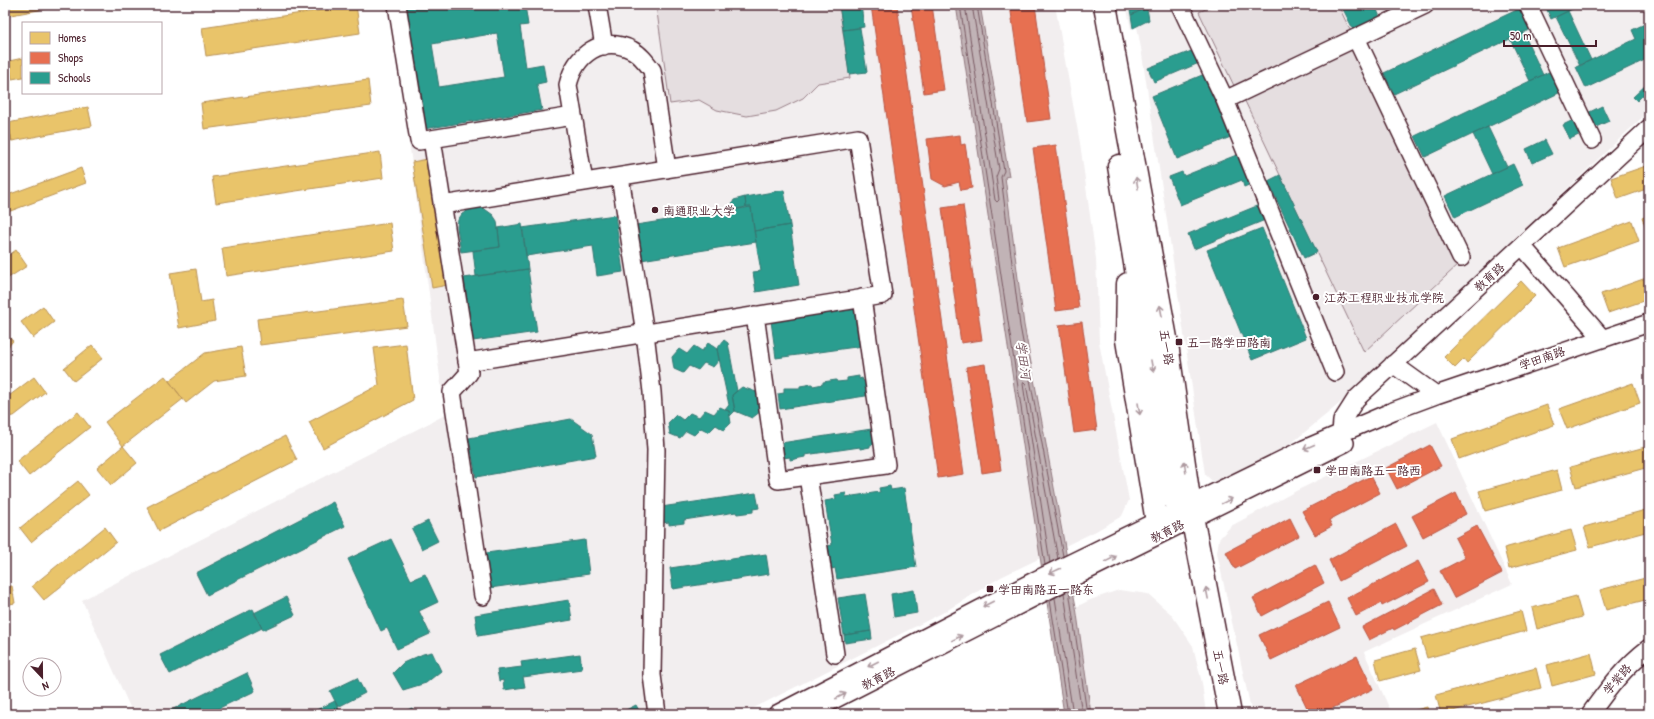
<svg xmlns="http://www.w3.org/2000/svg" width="1654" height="719" font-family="'Patrick Hand','LXGW WenKai TC',sans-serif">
<rect width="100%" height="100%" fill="#fff"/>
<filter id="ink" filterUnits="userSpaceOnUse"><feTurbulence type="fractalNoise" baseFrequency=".025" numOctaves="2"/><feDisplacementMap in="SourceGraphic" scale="8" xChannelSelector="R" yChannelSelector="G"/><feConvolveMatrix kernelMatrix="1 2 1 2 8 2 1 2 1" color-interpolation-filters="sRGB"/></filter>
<g filter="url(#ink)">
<path fill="#f2eeef" d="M391,5H1055L1080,143L1096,259L1099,342L1129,500L1122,516L1096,531L1001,577L946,611L742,714H133L82,600L445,415Z
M1126,5H1649V111L1345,399L1288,446L1224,479L1212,481L1205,474L1141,48L1137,27L1131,29Z
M1437,422L1512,584L1364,652L1392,714H1252L1217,553L1219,539L1231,526L1296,491Z
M1119,590L1148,594L1171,614L1193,646L1202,683L1206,714H1091L1076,607L1090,600Z"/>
<path fill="#e5dee0" stroke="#987e86" d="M656,5H839L850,78L818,83L803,98L776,111L747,116L717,110L699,100L670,104Z
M1214,5H1338L1352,34L1236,90L1199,12Z
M1354,44L1459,264L1364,352L1243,97Z"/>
<path fill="#c1b3b6" stroke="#91787e" d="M956,5H980L1009,176L1005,177L1024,325L1076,607L1091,714H1064Z"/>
<path fill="#e9c46a" stroke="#b99257" d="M5,5H67L5,16Z
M356,5L360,33L206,56L202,28Z
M23,58V77L12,79L9,61Z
M368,80L371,106L204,129L201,103Z
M88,107L92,126L12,141L8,123Z
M5,122L8,123L12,141L5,138Z
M380,152L383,178L216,203L212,177Z
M433,158L453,284L432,288L412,162Z
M1649,165V188L1618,199L1611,178Z
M81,168L86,183L5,213V196Z
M1649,215V237L1642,218Z
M1632,221L1639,241L1565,267L1558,248Z
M390,223L394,251L226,276L222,248Z
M16,250L27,266L5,280V258Z
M196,269L201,302L212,300L215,321L179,328L170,273Z
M1649,277V299L1608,313L1601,294Z
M1521,281L1535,296L1467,363L1464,359L1455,368L1444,357Z
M403,300L407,326L260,345L257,319Z
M43,306L54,322L33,338L21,322Z
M5,334L13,341L5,350Z
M406,344L413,400L323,448L309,422L379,385L374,348Z
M92,345L103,358L74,381L64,368Z
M241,347L246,376L214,381L186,403L169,381L205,353Z
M165,376L183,399L123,446L105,422Z
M34,377L45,392L14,416L5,417V399Z
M1633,383L1640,403L1567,429L1559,409Z
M1547,405L1554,425L1459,459L1452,439Z
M78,412L90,427L29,476L17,461Z
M285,436L297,460L159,531L147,507Z
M123,446L137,463L111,485L97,468Z
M1649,446V467L1576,487L1570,467Z
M1557,470L1562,490L1485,511L1479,491Z
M78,481L89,495L31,542L20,528Z
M1649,509V531L1590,547L1584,527Z
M105,527L116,542L44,600L32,586Z
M1571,530L1577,550L1509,568L1504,548Z
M1649,577V599L1606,610L1600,590Z
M12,586L15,603L5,605V587Z
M1576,596L1582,617L1537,629L1532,608Z
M1521,611L1526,631L1427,658L1421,638Z
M1415,649L1421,670L1380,681L1375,660Z
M1591,653L1596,674L1552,686L1547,665Z
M1536,668L1541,688L1441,714L1436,695Z
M1427,707L1429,714H1402Z"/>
<path fill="#e76f51" stroke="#b85746" d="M871,5H897L964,474L938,478Z
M911,5H932L944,90L924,93Z
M1010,5H1035L1051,119L1027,122Z
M960,135L961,145L965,144L972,188L961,190L959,182L945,186L932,179L927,139Z
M1056,145L1079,308L1056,311L1033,148Z
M963,205L982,340L961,343L942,208Z
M1082,322L1097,430L1074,433L1059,325Z
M985,364L1001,470L982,473L966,367Z
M1430,445L1441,466L1397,489L1386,468Z
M1371,476L1380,493L1329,520L1332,526L1315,535L1302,511Z
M1456,493L1466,514L1423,537L1412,516Z
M1290,518L1299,536L1235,569L1226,552Z
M1396,524L1407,546L1339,581L1329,560Z
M1477,526L1502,573L1454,598L1440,571L1465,558L1455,538Z
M1418,561L1429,582L1382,606L1381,603L1356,616L1347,598Z
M1315,565L1324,583L1262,616L1253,598Z
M1434,589L1442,605L1394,630L1393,628L1369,640L1362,627Z
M1328,602L1340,627L1271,660L1259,635Z
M1357,656L1373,689L1320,714H1310L1296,685Z"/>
<path fill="#2a9d8f" stroke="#347771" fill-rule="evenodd" d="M414,5H525L528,25L520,26L526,67L543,64L546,82L537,84L542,110L423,129L404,7ZM497,33L504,77L439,87L432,44Z
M839,5H861L864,27L843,30Z
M1129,5H1152L1131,15Z
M1341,5H1375L1380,17L1353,29Z
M1389,5H1405L1392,12Z
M1545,5H1581L1551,19Z
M1523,7L1533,28L1394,94L1384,73Z
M1147,8L1149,20L1133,28L1131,15Z
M1568,11L1591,60L1580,66L1556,17Z
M1649,22V58L1586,88L1576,67L1636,39L1632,30Z
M860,28L867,72L849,74L843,30Z
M1523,32L1543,75L1530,81L1510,39Z
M1194,50L1199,63L1154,82L1148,68Z
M1553,70L1563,91L1425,157L1415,136Z
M1207,73L1233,136L1177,159L1152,96Z
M1649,82V89L1637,101L1633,97Z
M1602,106L1609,121L1570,139L1563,125Z
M1488,127L1507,167L1492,174L1473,134Z
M1545,140L1552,154L1532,163L1526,149Z
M1244,152L1256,182L1244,187L1242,180L1180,205L1169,177L1182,172L1184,176Z
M1513,164L1523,185L1455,217L1445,196Z
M1280,175L1317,252L1304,258L1268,181Z
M784,190L790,225L754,231L751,207H746L745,197Z
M745,197L746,207L732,210V204L734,200Z
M1264,203L1270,218L1194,249L1188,234Z
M475,207H482L493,215L497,221L500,247L461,252L457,227L458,220L462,214Z
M751,207L756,242L641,260L636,225Z
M615,215L623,272L597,276L593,246L526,256L522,228Z
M522,224L528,269L476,276L473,251L500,247L498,228Z
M790,225L799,285L756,292L753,272L761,271L754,231Z
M1262,228L1306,338L1252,360L1207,250Z
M528,269L537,332L473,341L464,278Z
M858,309L863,346L776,358L771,321Z
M724,340L728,343L737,391L732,395L735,411L730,416L729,411L725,410L729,405L717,349Z
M708,343L717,349L719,360L713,367L704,363L698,370L689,366L683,373L674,369L672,357L679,349L687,354L694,346L702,351Z
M859,376V379L862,378L863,381L870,380L872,395L780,409L778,394L784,393V388H800V386L812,384L813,386L823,384V382L836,380L837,382L847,381V378Z
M742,387L762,394L765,408L752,418L735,411L732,395Z
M720,407L729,411L731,423L724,430L716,425L709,432L701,428L694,435L686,431L680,438L670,434L668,423L676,415L683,420L690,413L699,417L705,410L714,414Z
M571,419L592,434L596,456L476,477L469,438Z
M878,428L880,443L870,445V447L860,449V447L805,455V457L790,460V457L783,458L781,443Z
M890,486L891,490L904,488L916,567L837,579L835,568L832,569L828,546L832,545L825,501L836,499L835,495L846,493V497L880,492L879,488Z
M756,493L759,508L753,509V512L737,514L736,512L684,520V523L669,525V522L663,523L661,507Z
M333,502L345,526L207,595L196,573Z
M428,521L438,541L422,549L412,529Z
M391,539L411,580L425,574L438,602L419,611L430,634L397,649L387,628L381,631L348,559Z
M585,540L589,574L490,588L486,553Z
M766,554L769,574L673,589L670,568Z
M914,590L917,613L894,617L891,594Z
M865,594L871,631L844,635L838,598Z
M286,597L295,615L263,630L254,613Z
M569,600L572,620L478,636L475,615Z
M253,609L262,628L170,674L160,655Z
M871,631L872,639L845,643L844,635Z
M432,652L441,671L426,683L403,690L393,673L403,663L423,654Z
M580,654L582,669L523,677L525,687L504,690L503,680L499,681L497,670L522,667L521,662Z
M247,673L255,691L207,714H163Z
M357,678L365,693L338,707L330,691Z
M335,701L341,714H308Z
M636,705L641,714H618Z
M412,708L415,714H399Z"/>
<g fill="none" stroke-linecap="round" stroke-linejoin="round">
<path stroke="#7a5a63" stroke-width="1" d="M960,5L1045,565
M965,5L995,200L997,202L999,200L996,177L999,169L972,5
M977,5L1004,171L1001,177L1020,326L1063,556
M1050,563L1023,384L1024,382L1026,384L1058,559
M1069,590L1087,714
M1064,593L1082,714
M1055,598L1073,714
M1050,600L1068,714"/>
<g stroke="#4a1f2b" stroke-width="20">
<path id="minor" d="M397,5L419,141L573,116
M597,5L604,46
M1180,5L1225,100L1335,372
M1528,5L1592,140
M1356,38L1461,258
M1225,100L1425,5
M432,139L469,373L452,392L483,596
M620,177L645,333L652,392L656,450L652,675L657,714
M584,182L568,85C575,55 602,34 632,50C640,54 646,62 652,70L667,169
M442,205L858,138L883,295L467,362
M1523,247L1602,338
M755,315L778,480L886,465L862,298
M1393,364L1436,395
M1341,433L1342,421L1356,399L1649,128
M808,476L835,654
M777,714L1036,580L1304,449L1393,411L1436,395L1649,323
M806,714L1076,576L1345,443
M1590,714C1607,690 1625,666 1649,648"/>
</g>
<g stroke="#4a1f2b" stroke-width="25">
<path id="major" d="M1105,5L1167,344L1190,506L1230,714
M1119,166L1174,499
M1128,284L1127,340L1157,522"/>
</g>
<use href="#minor" stroke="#fff" stroke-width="17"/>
<use href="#major" stroke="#fff" stroke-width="22"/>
</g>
<defs><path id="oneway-shaft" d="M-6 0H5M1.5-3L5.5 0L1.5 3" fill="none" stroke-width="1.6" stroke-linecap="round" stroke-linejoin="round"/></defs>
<g stroke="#ae9aa0">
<use href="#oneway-shaft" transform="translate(1137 183) rotate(-100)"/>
<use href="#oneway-shaft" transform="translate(1161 311) rotate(-101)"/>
<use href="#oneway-shaft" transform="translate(1152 366) rotate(80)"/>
<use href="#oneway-shaft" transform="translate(1139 409) rotate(81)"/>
<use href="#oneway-shaft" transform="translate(1309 447) rotate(156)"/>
<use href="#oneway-shaft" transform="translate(1185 467) rotate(-98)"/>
<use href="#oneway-shaft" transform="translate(1227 501) rotate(-26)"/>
<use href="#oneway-shaft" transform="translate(1111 559) rotate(-26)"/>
<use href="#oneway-shaft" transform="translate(1055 571) rotate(155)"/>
<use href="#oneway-shaft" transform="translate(1207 593) rotate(-101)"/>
<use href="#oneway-shaft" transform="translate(988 604) rotate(153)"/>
<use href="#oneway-shaft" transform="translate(957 638) rotate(-27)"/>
<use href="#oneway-shaft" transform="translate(873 664) rotate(153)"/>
<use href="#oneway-shaft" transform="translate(841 696) rotate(-27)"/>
</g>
</g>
<g fill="#4a1f2b" stroke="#fff" stroke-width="1.5">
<circle cx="655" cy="210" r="4"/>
<circle cx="1316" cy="297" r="4"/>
<rect x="1175" y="338" width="8" height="8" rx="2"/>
<rect x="1313" y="466" width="8" height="8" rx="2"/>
<rect x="986" y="585" width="8" height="8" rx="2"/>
</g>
<g text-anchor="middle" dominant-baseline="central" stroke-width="4" stroke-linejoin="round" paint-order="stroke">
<g font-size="12" fill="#4a1f2b" stroke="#fff" text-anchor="start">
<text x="663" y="210">南通职业大学</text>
<text x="1324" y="297">江苏工程职业技术学院</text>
<text x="1187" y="342">五一路学田路南</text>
<text x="1325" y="470">学田南路五一路西</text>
<text x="998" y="589">学田南路五一路东</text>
</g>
<g font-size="12" fill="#4a1f2b" stroke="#fff">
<text transform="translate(1489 277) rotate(-42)">教育路</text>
<text transform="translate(1167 347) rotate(81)">五一路</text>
<text transform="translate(1542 358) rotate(-19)">学田南路</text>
<text transform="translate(1167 531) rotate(-27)">教育路</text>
<text transform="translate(1221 667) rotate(79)">五一路</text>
<text transform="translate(878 678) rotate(-27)">教育路</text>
<text transform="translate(1617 679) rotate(-49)">学紫路</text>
</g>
<g font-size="13" font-style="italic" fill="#74535c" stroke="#fff">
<text transform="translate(1024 360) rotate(81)">学田河</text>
</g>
</g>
<rect width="1654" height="719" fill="none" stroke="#fff" stroke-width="20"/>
<rect x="10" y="10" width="1634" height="699" fill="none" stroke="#4a1f2b" stroke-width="1.5" filter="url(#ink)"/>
<rect x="22" y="22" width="140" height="72" fill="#ffffff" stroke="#b7a5aa"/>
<rect x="30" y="32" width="20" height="12" fill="#e9c46a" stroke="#b7a5aa"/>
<text x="58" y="42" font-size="12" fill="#4a1f2b">Homes</text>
<rect x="30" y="52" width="20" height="12" fill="#e76f51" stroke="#b7a5aa"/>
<text x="58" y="62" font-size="12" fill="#4a1f2b">Shops</text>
<rect x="30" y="72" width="20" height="12" fill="#2a9d8f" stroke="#b7a5aa"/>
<text x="58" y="82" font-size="12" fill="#4a1f2b">Schools</text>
<g transform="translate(42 677) rotate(158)"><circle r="19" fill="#ffffff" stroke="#b7a5aa"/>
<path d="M0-3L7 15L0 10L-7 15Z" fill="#4a1f2b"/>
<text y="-6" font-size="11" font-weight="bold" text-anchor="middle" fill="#4a1f2b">N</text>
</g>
<path d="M1504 40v6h92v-6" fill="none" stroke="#4a1f2b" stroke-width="2"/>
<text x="1510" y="40" font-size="12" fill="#4a1f2b" stroke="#ffffff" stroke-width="3" paint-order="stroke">50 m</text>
</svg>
